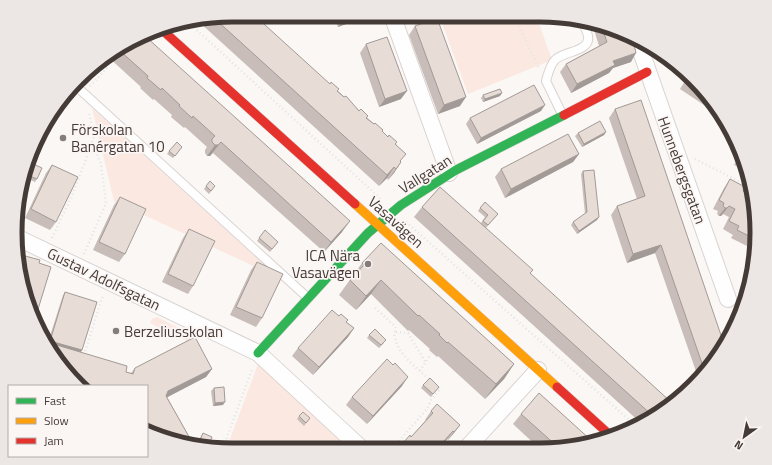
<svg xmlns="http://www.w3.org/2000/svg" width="772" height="465" font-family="'Titillium Web',sans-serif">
<rect width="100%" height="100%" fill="#faf7f5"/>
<path fill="#fbe8e1" d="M439,15H536L552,60L468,94Z
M92,108L279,278L114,201Z
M157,317L197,337L193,344L150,323L152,319Z
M258,364L351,450H226Z"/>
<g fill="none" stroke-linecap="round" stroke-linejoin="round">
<g stroke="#d9d3d1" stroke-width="10">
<path id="lane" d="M76,86L308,298
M562,114L546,81C548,74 550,65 555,60C563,51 591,52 588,36C587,31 584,26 582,21"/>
</g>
<g stroke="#d9d3d1" stroke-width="18">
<path id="street" d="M392,15L449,173
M637,40L728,299
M16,237L258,353L363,450
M465,450L538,370"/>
</g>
<g stroke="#d9d3d1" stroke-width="10">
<path id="fast" d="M258,353L368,233L401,205L456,170L564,115"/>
</g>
<g stroke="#d9d3d1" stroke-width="10">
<path id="slow" d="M355,204L557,387"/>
</g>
<g stroke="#d9d3d1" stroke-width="10">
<path id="jam" d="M160,28L355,204
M564,115L647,72
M557,387L612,437"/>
</g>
<path stroke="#e5e3e2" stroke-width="2.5" stroke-dasharray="1 3" stroke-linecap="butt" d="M515,15L521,31L539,68
M188,22L382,200
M90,86L109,66
M695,159L752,188
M406,222L636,426
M52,238L73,193L88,154L94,136L89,112
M84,254L106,203L101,164L92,142
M375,308L395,326C397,331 393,333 395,338C399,356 418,369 431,381
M396,332L409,333
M408,333L426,363
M84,355L103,295
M420,371L431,354
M222,450L252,370
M391,450L427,409L431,400L440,389L436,386"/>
<use href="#lane" stroke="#fefefe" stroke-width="8"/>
<use href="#street" stroke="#fefefe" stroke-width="16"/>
<use href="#fast" stroke="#30b455" stroke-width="9"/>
<use href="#slow" stroke="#ff9f0a" stroke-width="9"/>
<use href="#jam" stroke="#e5322d" stroke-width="9"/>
</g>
<path fill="#c8bdb8" d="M232,15L338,91L396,144L401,162L394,173L388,180L387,178L379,186L198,21Z
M333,15H364L362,18L338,27Z
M592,23L610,27L631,62L613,68L609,73L571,93L560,72L566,64L599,46Z
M415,26L460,106L438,114L409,35Z
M145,36L342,232L324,252L213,153L210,156H207L205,153V150L207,147L185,127L184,128L171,117L172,115L154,99L153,100L140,88L141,87L107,56Z
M366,44L401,99L379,107L360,53Z
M97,64L101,67L97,73L85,86L80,82Z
M687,78L708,99L704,105L680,89Z
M483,95L500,96L483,102L481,98Z
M615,109L720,354L699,380L655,253L627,263L611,215L617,206L637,199L609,118Z
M541,111L477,144L466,124L470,118Z
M606,132L604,135L582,147L575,136L578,133Z
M182,147L173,158L167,154L169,151Z
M579,154L573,162L505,198L495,177L501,169Z
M739,156L745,170L734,165Z
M26,163L37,179L35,182L24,177Z
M52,165L56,222L50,230L25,218L46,173Z
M583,171L599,217L597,220L577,234L571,225L573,222L585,214L581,174Z
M730,179L743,191L753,197V249L731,238L733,235L723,229L729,217L723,214L721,216H719L717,214L718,211L713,209L724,188Z
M206,186L213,189L209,194L204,189Z
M120,197L125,254L119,262L93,250L114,205Z
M422,207L481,223L485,217L478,211L480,208L498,214L486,228L530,274L672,403L648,421L642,424L414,217Z
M189,229L193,286L188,294L162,282L183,238Z
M259,238L278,242L270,252L257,241Z
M257,262L262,318L256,327L230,315L251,270Z
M362,263L514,364L504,379L485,399L438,356L437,357L429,350L430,349L409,330L408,331L371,294L356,310L339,295Z
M65,292L82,350L81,352L126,372L131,373L135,368L212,369L206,377L167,397L192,442L190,444L162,438L147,386H82L44,334L50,336L63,295Z
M346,322L354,328L348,337L313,375L292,356L298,348Z
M369,335L384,343L379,348L367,338Z
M423,385L439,387L431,397L421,388Z
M402,386L367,424L346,405L352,397Z
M214,388L223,405L213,406L211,391Z
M431,411L460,425L454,433L448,440L447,439L438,450H398L403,443L411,437L426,420H425Z
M521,414L593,442L554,450H541L513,424Z
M299,416L310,418L304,426L297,419Z
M203,433L208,447L197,445L201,436Z"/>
<path fill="#a29a96" d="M353,15H364L362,18L338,27L344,19Z
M636,53L631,62L613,68L609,73L571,93L577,84L613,61Z
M101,67L97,73L85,86L89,80Z
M407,91L401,99L379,107L385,99Z
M502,93L500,96L483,102L485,99Z
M466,97L460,106L438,114L444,105Z
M545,105L541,111L477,144L481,138Z
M606,132L604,135L582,147L584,144Z
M221,142L210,156H207L215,145Z
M579,154L573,162L505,198L511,189Z
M401,162L394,173L388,180L396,169Z
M394,167L387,178L379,186L387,175Z
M729,206L721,216H719L725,208Z
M599,217L597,220L577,234L579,231Z
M350,221L342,232L324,252L331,242Z
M661,245L655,253L627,263L633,254Z
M381,280L371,294L356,310L366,296Z
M354,328L348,337L313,375L319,367Z
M50,341L82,350L80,353L49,344Z
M514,364L504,379L485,399L496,384Z
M212,369L206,377L162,400L168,391Z
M408,377L402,386L367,424L373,416Z
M225,402L223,405L213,406L215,403Z
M460,425L454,433L448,440L454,432Z
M453,431L447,439L438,450H436Z"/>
<path fill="#e8dcd6" stroke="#a29a96" d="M232,15H254L330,84L331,82L339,89L337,91L344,97L346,96L359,111L361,109L368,116L366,118L374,124L375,123L383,130L382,131L388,137L389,135L397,142L395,144L406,154L400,161L401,162L396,169L394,167L387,175L214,18Z
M342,15H353L344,19Z
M437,18L466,97L444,105L415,26Z
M601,25L610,27L632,37L636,53L613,61L615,65L577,84L566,64L607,42Z
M145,36L350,221L331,242L221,142L218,145H215L212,142V139L215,136L193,116L192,118L179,106L180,105L162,88L161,90L147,78L148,76L119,50Z
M387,37L407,91L385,99L366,44Z
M97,64L101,67L89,80L84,77Z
M687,78L696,88L685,81Z
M534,85L545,105L481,138L470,118Z
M500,89L502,93L485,99L483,95Z
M641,100L724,344L720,354L705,372L661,245L633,254L617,206L645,196L615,109Z
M600,121L606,132L584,144L578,133Z
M568,134L579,154L511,189L501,169Z
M177,142L182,147L175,156L169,151Z
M27,161L42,168L37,179L25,174Z
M52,165L78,177L56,222L31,209Z
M594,170L599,217L579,231L573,222L587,212L583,171Z
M730,179L745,187L743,191L753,197V238L737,230L739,226L729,221L735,209L729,206L727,208H725L723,206L724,203L719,200Z
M210,181L215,186L211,191L206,186Z
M440,187L533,270L530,273L672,403L654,417L422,207Z
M120,197L146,209L125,254L99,242Z
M485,202L498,214L488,225L483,221L488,215L480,208Z
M189,229L215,241L193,286L168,274Z
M265,230L278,242L272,249L259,238Z
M381,243L514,364L496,384L448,342L447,343L439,335L440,334L419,315L418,316L381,280L366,296L350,280L364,265L362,263Z
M18,254L40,260L39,263L51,267L35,319L27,303Z
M257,262L283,274L262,318L236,307Z
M65,292L97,302L82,350L50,341Z
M332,310L339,316L341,314L348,320L346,322L354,328L319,367L298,348Z
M375,329L386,340L381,345L369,335Z
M44,334H50V343L127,366L126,372L133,374L135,368L195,337L212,369L168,391L166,396L192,442L189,444L162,438L147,431V386H82L60,365Z
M387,359L393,365L395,363L408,377L373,416L352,397Z
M430,378L439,387L433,394L423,385Z
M224,387L225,402L215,403L214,388Z
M539,393L593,442L559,448L521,414Z
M437,404L460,425L454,432L453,431L436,450H411L403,443L410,435L411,437L433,413L431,411Z
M303,412L310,418L306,423L299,416Z
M203,433L212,437L208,447L198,445Z"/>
<g fill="#847c79" stroke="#fbf6f4" stroke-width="1.5">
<circle cx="63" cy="138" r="4"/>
<circle cx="368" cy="264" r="4"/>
<circle cx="116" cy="331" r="4"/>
</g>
<g text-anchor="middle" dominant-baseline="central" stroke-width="3.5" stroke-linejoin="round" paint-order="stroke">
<g font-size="15" fill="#443a36" stroke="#fbf6f4" text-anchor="start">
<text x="71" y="129">Förskolan<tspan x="71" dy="17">Banérgatan 10</tspan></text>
<text x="360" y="255" text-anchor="end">ICA Nära<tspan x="360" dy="17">Vasavägen</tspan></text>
<text x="124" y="331">Berzeliusskolan</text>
</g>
<g font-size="15" fill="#443a36" stroke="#fbf6f4">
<text transform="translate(682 170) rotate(70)">Hunnebergsgatan</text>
<text transform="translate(425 174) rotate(-32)">Vallgatan</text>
<text transform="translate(396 222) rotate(42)">Vasavägen</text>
<text transform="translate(104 279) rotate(26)">Gustav Adolfsgatan</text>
</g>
</g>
<path d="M0 0H772V465H0ZM232 22H540A210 210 0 0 1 750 232V233A210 210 0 0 1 540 443H232A210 210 0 0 1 22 233V232A210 210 0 0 1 232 22Z" fill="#ece7e5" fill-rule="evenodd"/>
<path fill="none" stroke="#443a36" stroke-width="5" d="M232 22H540A210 210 0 0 1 750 232V233A210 210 0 0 1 540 443H232A210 210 0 0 1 22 233V232A210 210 0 0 1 232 22Z"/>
<rect x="8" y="385" width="140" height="72" fill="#fbf6f4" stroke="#b2aba8"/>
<rect x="16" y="398" width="20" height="6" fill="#30b455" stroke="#b2aba8"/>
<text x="44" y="405" font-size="12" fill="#443a36">Fast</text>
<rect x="16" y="418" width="20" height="6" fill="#ff9f0a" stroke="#b2aba8"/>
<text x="44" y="425" font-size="12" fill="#443a36">Slow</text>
<rect x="16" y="438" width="20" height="6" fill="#e5322d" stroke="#b2aba8"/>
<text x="44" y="445" font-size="12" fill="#443a36">Jam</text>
<g transform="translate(744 437) rotate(213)" stroke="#fbf6f4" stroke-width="3" paint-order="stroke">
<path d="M0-3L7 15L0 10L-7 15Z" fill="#443a36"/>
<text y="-6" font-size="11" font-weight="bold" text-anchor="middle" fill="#443a36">N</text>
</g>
</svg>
